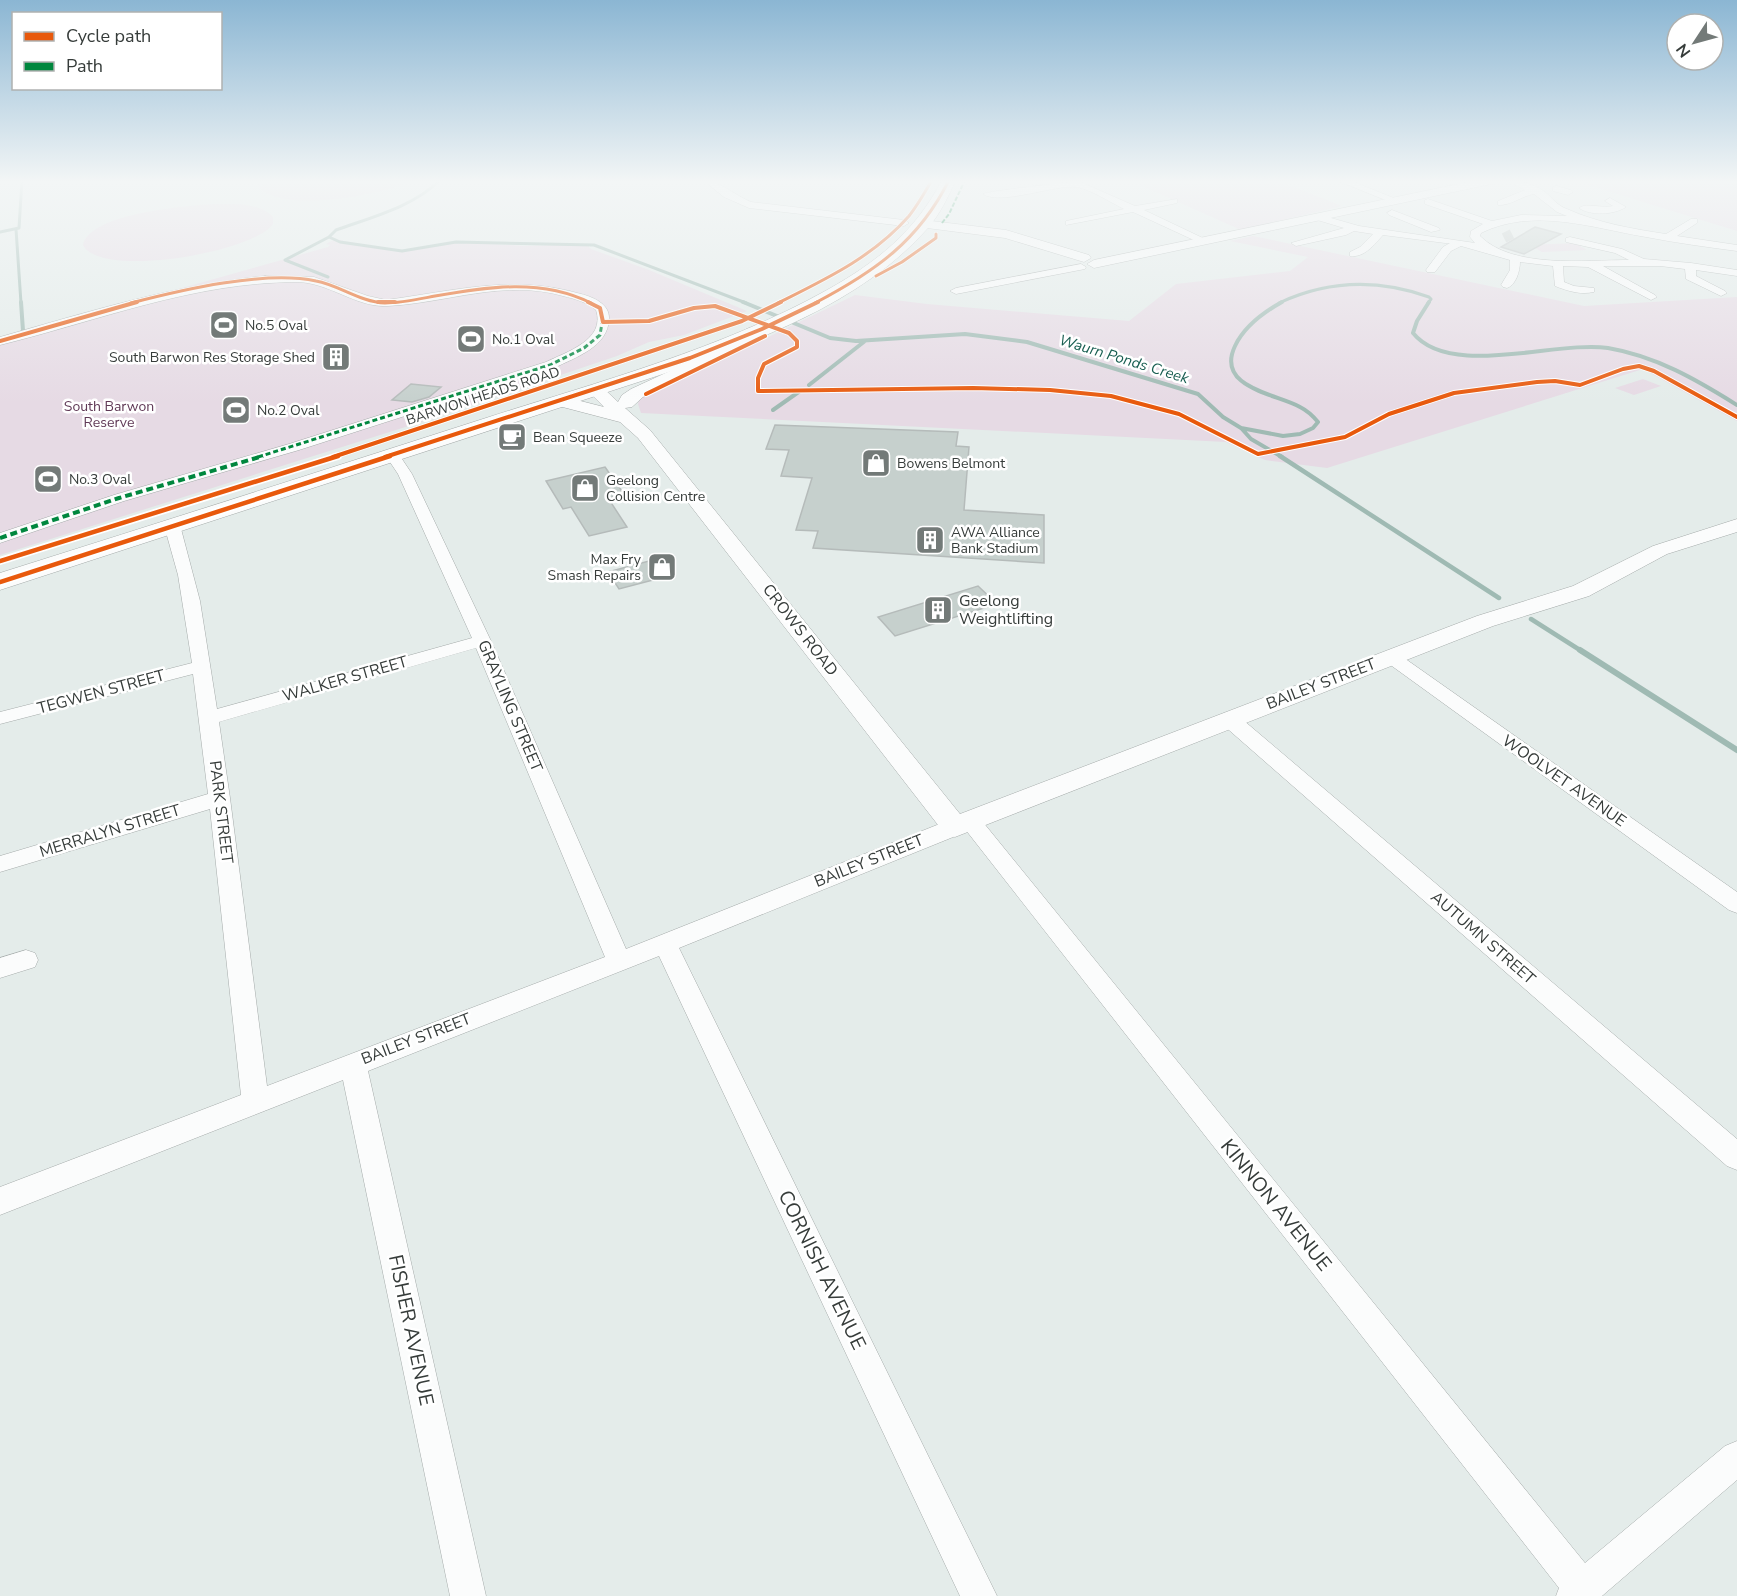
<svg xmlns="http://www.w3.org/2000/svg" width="1737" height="1596" font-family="'Nunito Sans',sans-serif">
<rect width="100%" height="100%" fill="#e4ecea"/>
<path fill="#e6dae4" d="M261,180H412C385,195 281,214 259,187Z
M1129,180H1276L1342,206L1241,230Z
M1572,180H1737V231Z
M213,204C232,204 260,202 273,217V224C253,253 100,279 83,245C90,213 186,206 213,204Z
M1253,236L1584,306L1737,297V421L1643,369L1327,468L1265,460L1226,442L641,413L638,404L640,396L652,393L855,295L927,304L1129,321L1176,284L1290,271L1308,257L1230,241Z
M335,239L385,249L404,250L458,242L525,246L586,244L591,249L649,270L747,311L684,335L649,342L617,356L415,424L0,555V339L328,247L330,245L326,244Z
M1575,243L1587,250L1542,252L1530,245Z
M1643,379L1661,386L1634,395L1615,388Z"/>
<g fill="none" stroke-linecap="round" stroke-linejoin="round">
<path stroke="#9fbab3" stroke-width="3" d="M440,180C413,207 372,217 336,230L329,237L340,242L402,251L456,242L594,245L746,303
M16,229L21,303
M0,232L19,228L22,180
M328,277L285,260L329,237
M1279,303C1328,280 1379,279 1429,297L1431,299L1428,303"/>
<path stroke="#9fbab3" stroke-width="4" d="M21,302L23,331L21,333
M743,302L830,338L856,341L965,334L1027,342L1198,394L1223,417L1241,428L1283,436L1300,434L1313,428L1318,422C1313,416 1308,411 1300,407C1277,394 1215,388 1235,346C1244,327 1264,312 1282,302
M1429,302L1417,321L1413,333C1450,379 1557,340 1608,348C1656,356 1697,380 1737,405
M809,385L865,341
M773,410L800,391
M1242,429L1251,439L1282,457"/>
<path stroke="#9fbab3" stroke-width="4.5" d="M1280,456L1499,598
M1531,619L1583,652"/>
<path stroke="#9fbab3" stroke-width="6" d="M1580,650L1737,750"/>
</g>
<path fill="#c6d0cd" stroke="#b5bbba" stroke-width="1.5" d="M1535,227L1561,234L1524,254L1501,247Z
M411,384L441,387L429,397L412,402L392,400Z
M775,425L958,432L956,446L969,447L964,510L1044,515V563L813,548L818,531L796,530L812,478L781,476L789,450L766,449Z
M605,467L624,494L608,498L627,527L589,536L571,507L563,509L546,481Z
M660,558L672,575L619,589L608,572Z
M978,586L997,604L895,636L878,617Z"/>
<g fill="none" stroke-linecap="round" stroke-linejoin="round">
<path stroke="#c1c9c7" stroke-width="10" stroke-dasharray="10 5" stroke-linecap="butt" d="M1504,238L1512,234"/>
<g stroke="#a5abaa" stroke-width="1">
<path id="minor" d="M703,180C718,180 736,196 751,202L904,220L909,223L904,226L749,208L724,197Z
M1336,180H1349L1401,201L1393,203Z
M1506,180C1519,180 1534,184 1545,192C1552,198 1558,206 1567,209C1598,223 1633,229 1666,234L1691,219H1697V223L1677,236L1737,245V251C1707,247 1677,243 1646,237C1592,228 1534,207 1481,233L1480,236C1513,269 1585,260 1629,260L1615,253L1566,242V238L1570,237L1622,249L1644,259L1691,263L1737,270V276L1696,270V276L1725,291L1727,293L1721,296L1686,279L1685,269L1660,266H1603L1655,295L1657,297L1651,300L1588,267L1563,266L1564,282L1574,286L1594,288V292C1580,295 1568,291 1555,286L1553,266L1520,262C1520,271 1516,285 1507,288L1503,287L1501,285L1510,270V260L1461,246L1451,251L1435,272H1427L1426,270L1443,247L1450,243H1445L1383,235C1374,245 1364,258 1350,256V252L1360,247L1373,234L1354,231L1346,235L1296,246L1291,243L1344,228L1314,219V215L1317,214L1359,226L1475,243L1470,237L1471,231L1483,224L1425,204V200L1428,199L1492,221L1521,215L1567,216L1557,212L1534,194C1522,196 1510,206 1498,205V201L1525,190Z
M1078,181L1135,206L1177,199V203L1144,210L1207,240L1198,242L1133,212L1066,225V221L1124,209C1112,203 1089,189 1077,187C1055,184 1001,206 983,194C988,191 1065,183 1078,181Z
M1556,186L1571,190L1573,192L1568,195L1553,191V187Z
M1610,198L1626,207C1614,215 1591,216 1579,208C1588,202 1602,209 1613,206L1605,201Z
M1392,210L1439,228L1440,230L1431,232L1389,215L1387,213Z
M1081,264L1086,267L1085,269L956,294L950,291L956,288Z
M265,276L314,277L368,296L386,300C454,291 513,274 581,294C593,297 610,304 609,319C608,347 576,357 554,368L299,450L124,501L0,543V533L114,495L289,444L546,362C566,352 606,340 596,310C587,302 575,299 563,296C504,279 447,303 388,306C356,308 329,282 296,282C191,283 101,320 0,345V337C88,312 174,285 265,276Z
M393,452L398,453L412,474L491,641L626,949L947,821H960L962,816L970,813L978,816L1585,1563L1725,1446L1737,1441V1480L1602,1596H1556L1559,1588L965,829L963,833L679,948L997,1596H960L659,956L368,1071L486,1596H450L343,1080L0,1215V1187L241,1095L210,809L0,872V856L208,794L193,674L0,724V712L192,663L178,575L164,525L172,520L180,525L200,601L217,709L472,638L398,474L386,456ZM476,648L605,957L267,1086L230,798L219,722Z
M1391,651L1397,653L1737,892V913L1729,910L1385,661L1382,657L1385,653Z
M1229,713L1236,714L1737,1139V1170L1727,1166L1222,724L1219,719L1222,714Z
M26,950L35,953L38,960L35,967L0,978V958Z"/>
</g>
<g stroke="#a5abaa" stroke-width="1">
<path id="tertiary" d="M1478,180H1502L1496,183L1094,268L1087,264L1094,260Z
M923,220L1006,230L1089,255L1091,258L1084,262L1005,238L919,227L917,224L919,221Z
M750,328L758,333L738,351L643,397L632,407L625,408L650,430L960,814L1477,616L1573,586L1653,546L1737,519V532L1667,554L1589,596L1493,626L955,837L945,834L638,438L620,422L555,405L552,401L555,397L561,396L604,407L587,390L589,386H601L618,402L622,395L631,389L726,345L745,330Z"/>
</g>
<g stroke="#a5abaa" stroke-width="1">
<path id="primary" d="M942,180H956C948,197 940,214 928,228C861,304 756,341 663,374L0,590V573C162,522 324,470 486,418C601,381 721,349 827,290C877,262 915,232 942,180Z"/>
</g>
<use href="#minor" fill="#fbfcfc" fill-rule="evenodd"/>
<use href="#tertiary" fill="#fbfcfc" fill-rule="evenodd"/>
<use href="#primary" fill="#fbfcfc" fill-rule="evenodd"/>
<path stroke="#00873e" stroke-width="2" stroke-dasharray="4.5 2" stroke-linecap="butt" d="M942,223L949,214L965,180"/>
<path stroke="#00873e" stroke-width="3" stroke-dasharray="5 3" stroke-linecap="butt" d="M258,457L550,365L584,348L600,335L603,317"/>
<path stroke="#00873e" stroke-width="4" stroke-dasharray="7 4" stroke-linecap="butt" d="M0,538L119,498L263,456"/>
<g stroke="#fff" stroke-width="4.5">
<path id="cycleway-far2" d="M876,276L902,262L936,238V234
M131,303C181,290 265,270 316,281C339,285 360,302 385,303C401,303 419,299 435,296C488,287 541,278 591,303
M778,303C826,279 873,257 909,216C918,205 925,192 932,180
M815,303C874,272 919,241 949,180"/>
</g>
<g stroke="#fff" stroke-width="6">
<path id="cycleway-far1" d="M378,302H395
M588,302L600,308L603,322L649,321L694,308L715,306L789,333L797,341V347L764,364L758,378V391L973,388L1050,390L1111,396L1179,414L1258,454L1345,437L1389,414L1454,393L1537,382L1555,381L1580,385L1623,369L1639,366L1654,371L1737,417
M0,341L137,302
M646,394L765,336
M333,457L742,321L781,302
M385,457L690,358L762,329L818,302"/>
</g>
<g stroke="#fff" stroke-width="8">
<path id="cycleway" d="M0,561L338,456
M0,582L390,456"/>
</g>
<use href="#cycleway-far2" stroke="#e8590c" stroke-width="3"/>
<use href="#cycleway-far1" stroke="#e8590c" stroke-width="4"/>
<use href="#cycleway" stroke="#e8590c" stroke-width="4.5"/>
</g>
<linearGradient id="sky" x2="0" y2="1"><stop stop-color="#8bb6d3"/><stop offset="0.45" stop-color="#f3f6f6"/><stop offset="1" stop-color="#f3f6f6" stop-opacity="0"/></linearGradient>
<rect width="1737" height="404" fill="url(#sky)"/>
<defs>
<g id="stadium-square" transform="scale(1.5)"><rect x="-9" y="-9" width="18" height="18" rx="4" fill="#737a78" stroke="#fff"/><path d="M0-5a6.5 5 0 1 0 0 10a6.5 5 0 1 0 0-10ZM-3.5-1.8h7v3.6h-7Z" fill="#fff"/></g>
<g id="building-square" transform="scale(1.5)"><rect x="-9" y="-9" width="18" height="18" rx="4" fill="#737a78" stroke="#fff"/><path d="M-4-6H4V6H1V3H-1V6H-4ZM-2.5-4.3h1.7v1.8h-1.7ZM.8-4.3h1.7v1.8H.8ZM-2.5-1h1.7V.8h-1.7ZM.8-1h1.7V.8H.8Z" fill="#fff"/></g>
<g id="cafe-square" transform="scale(1.5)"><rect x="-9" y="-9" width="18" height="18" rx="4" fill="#737a78" stroke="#fff"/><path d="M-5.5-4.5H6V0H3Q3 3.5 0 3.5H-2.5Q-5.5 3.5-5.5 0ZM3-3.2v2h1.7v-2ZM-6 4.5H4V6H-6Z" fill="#fff"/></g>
<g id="shop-square" transform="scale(1.5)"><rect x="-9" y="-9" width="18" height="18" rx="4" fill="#737a78" stroke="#fff"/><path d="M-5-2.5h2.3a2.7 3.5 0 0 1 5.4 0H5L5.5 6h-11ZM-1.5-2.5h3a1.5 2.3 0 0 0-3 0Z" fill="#fff"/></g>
</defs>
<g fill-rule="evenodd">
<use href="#stadium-square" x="224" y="325"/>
<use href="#stadium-square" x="471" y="339"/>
<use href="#building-square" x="336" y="357"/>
<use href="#stadium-square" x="236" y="410"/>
<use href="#cafe-square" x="512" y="437"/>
<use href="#shop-square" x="876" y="463"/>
<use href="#stadium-square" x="48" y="479"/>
<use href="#shop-square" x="585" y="488"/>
<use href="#building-square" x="930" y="540"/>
<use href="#shop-square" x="662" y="567"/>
<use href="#building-square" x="938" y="610"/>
</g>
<g text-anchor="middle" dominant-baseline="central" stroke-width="5" stroke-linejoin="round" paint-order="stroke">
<g font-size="14" fill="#363c3a" stroke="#fff" text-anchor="start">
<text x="245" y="325">No.5 Oval</text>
<text x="492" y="339">No.1 Oval</text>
<text x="315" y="357" text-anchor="end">South Barwon Res Storage Shed</text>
<text x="257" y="410">No.2 Oval</text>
<text x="533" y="437">Bean Squeeze</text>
<text x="897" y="463">Bowens Belmont</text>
<text x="69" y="479">No.3 Oval</text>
<text x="606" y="480">Geelong<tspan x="606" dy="16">Collision Centre</tspan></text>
<text x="951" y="532">AWA Alliance<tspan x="951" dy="16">Bank Stadium</tspan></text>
<text x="641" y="559" text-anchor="end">Max Fry<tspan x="641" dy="16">Smash Repairs</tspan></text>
</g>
<g font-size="14" fill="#363c3a" stroke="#fff">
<text transform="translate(483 396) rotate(-18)">BARWON HEADS ROAD</text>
</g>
<g font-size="14" fill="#603956" stroke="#fff">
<text x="109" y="406">South Barwon<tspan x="109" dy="16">Reserve</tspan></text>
</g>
<g font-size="15" font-style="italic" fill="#175d50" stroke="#fff">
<text transform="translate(1124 359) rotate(17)">Waurn Ponds Creek</text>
</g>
<g font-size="16" fill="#363c3a" stroke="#fff" text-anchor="start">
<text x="959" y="601">Geelong<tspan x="959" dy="18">Weightlifting</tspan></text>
</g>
<g font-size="16" fill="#363c3a" stroke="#fff">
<text transform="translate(800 630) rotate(52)">CROWS ROAD</text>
<text transform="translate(345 679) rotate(-16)">WALKER STREET</text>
<text transform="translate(1321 684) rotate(-21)">BAILEY STREET</text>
<text transform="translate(101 692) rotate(-15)">TEGWEN STREET</text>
<text transform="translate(510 706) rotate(67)">GRAYLING STREET</text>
<text transform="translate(1564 781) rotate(35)">WOOLVET AVENUE</text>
<text transform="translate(221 812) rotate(83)">PARK STREET</text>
<text transform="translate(110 831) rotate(-17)">MERRALYN STREET</text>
<text transform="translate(869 861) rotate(-22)">BAILEY STREET</text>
<text transform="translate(1483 938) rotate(41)">AUTUMN STREET</text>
<text transform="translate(416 1039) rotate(-21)">BAILEY STREET</text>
</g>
<g font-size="20" fill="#363c3a" stroke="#fff">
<text transform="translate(1276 1205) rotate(51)">KINNON AVENUE</text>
<text transform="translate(822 1270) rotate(64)">CORNISH AVENUE</text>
<text transform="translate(411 1330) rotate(78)">FISHER AVENUE</text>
</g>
</g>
<rect x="12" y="12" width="210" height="78" fill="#ffffff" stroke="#afb1b0" stroke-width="1.5"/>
<rect x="24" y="32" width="30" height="9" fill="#e8590c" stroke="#afb1b0" stroke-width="1.5"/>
<text x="66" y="42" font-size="18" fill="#363c3a">Cycle path</text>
<rect x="24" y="62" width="30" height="9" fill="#00873e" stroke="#afb1b0" stroke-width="1.5"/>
<text x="66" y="72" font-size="18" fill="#363c3a">Path</text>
<g transform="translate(1695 42) rotate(234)"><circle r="28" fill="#ffffff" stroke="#afb1b0" stroke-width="1.5"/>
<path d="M0-4.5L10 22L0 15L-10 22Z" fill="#737a78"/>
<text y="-9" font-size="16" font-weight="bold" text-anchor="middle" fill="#363c3a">N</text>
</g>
</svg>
